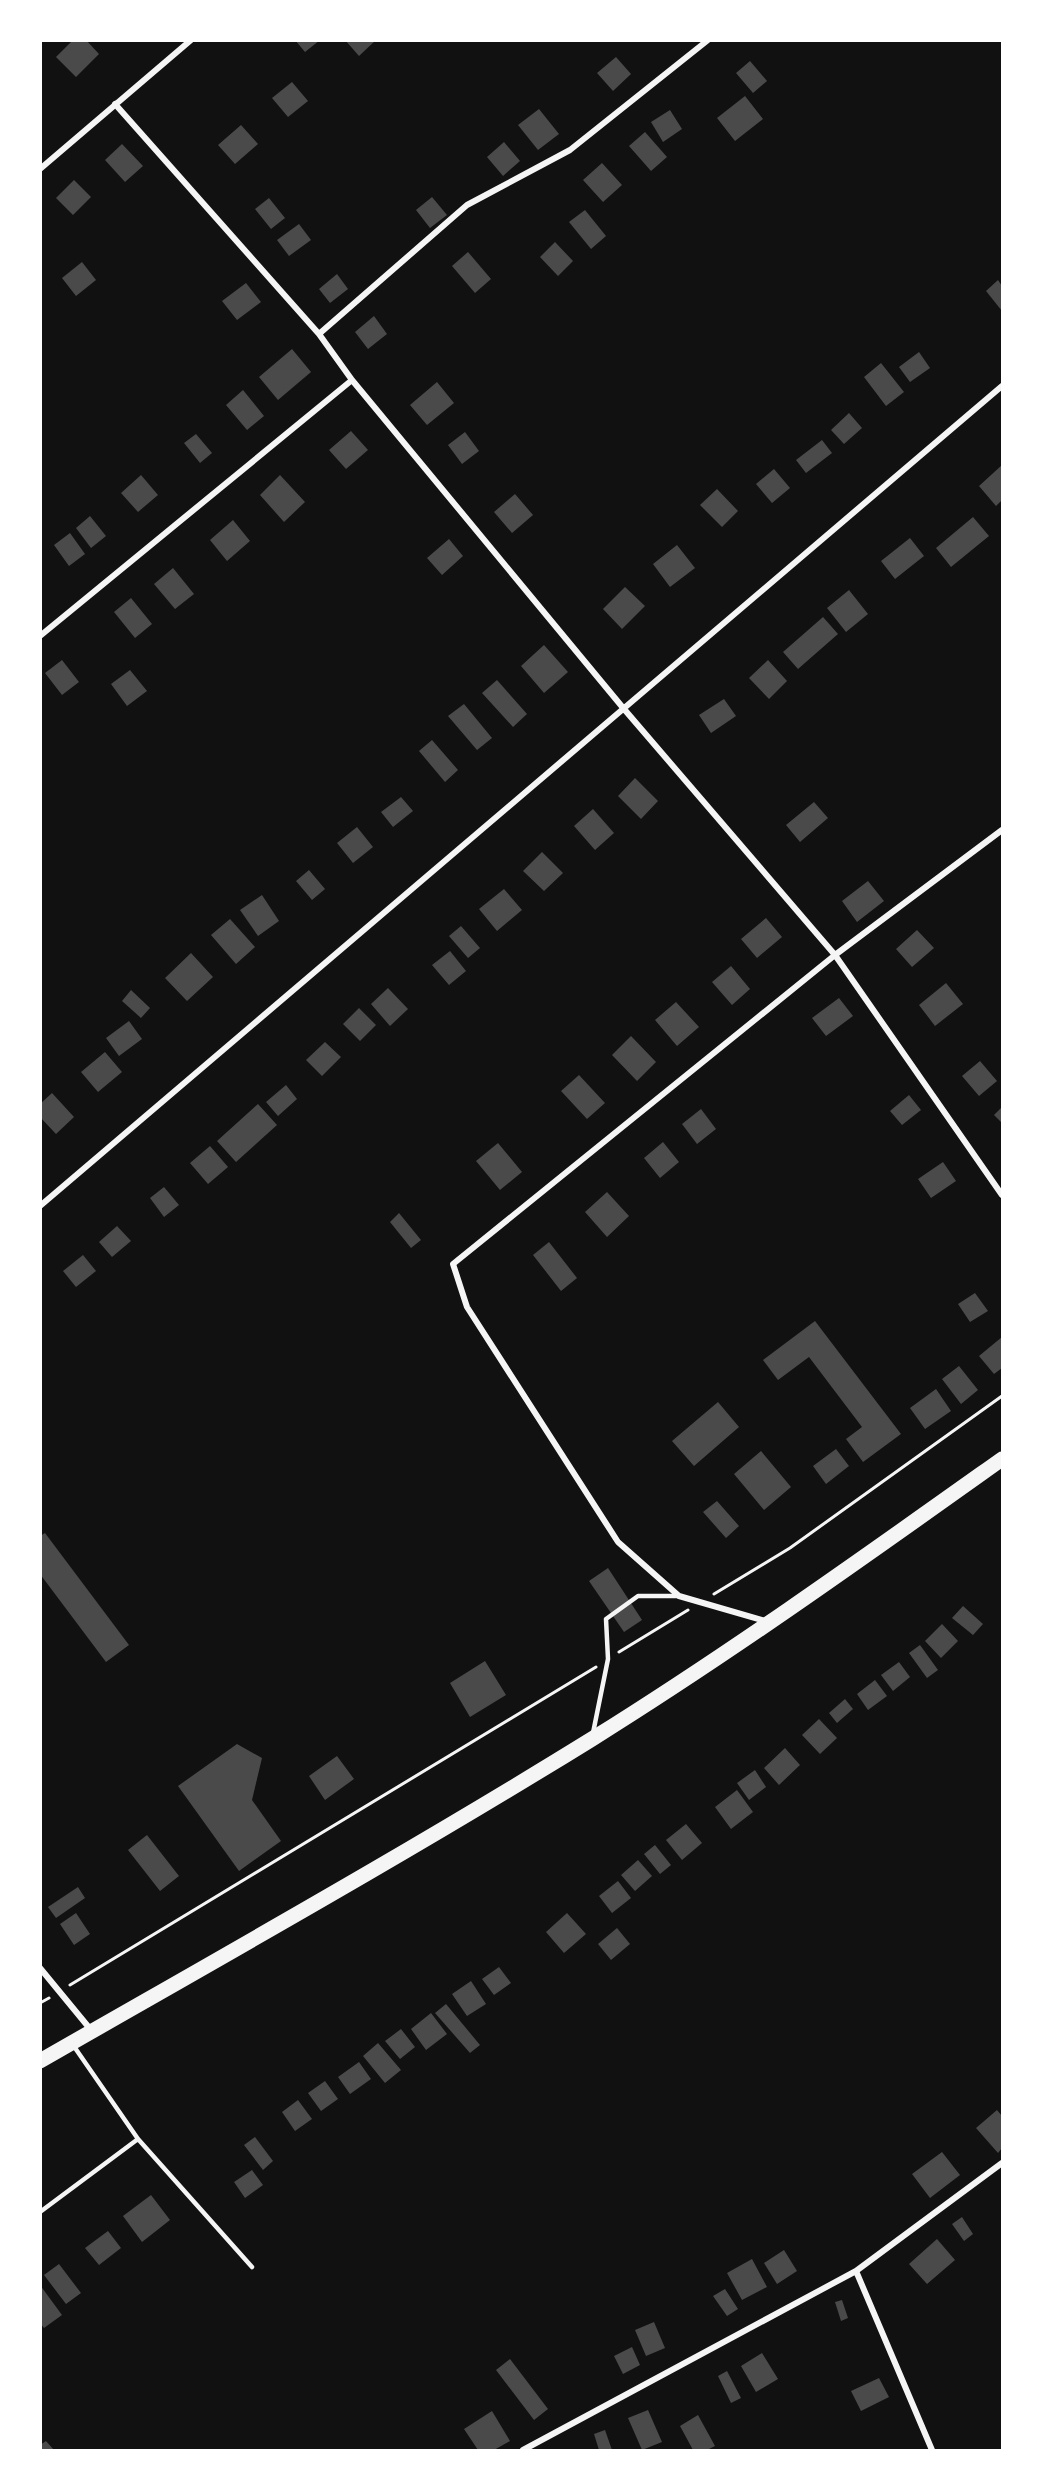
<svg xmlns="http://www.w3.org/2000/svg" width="1043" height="2491" font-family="'Open Sans',sans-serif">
<rect width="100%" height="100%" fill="#111"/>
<path fill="#4a4a4a" d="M73,40H86L99,54L76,77L56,57Z
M295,40H320L305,52Z
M345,40H376L359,56Z
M616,57L631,74L613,91L597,73Z
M750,61L767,81L753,93L736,73Z
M292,82L308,101L288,117L272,98Z
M745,96L763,119L735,141L717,118Z
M539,109L559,134L538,150L518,125Z
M670,110L682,129L663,142L651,122Z
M241,125L258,144L235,164L218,145Z
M645,132L667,157L651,171L629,146Z
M504,142L520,161L503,176L487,157Z
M122,144L143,166L125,182L105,160Z
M602,163L622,185L603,202L583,180Z
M74,180L91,197L73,215L56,198Z
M432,197L447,215L430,228L416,210Z
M269,198L285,218L271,229L255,209Z
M585,210L606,236L591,249L569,222Z
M299,224L311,240L289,256L277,240Z
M555,242L573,261L558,276L540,257Z
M468,252L491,279L475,293L452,266Z
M82,262L96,280L76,296L62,278Z
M337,274L348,289L330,303L319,289Z
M998,280L1002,286V311L986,291Z
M246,283L261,302L237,320L222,301Z
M374,316L387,334L368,349L355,332Z
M292,349L311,372L278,400L259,377Z
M919,352L930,368L910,382L899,367Z
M881,363L904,392L886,406L864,377Z
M437,382L454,403L427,425L410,405Z
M243,390L264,416L247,430L226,405Z
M849,413L862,428L844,444L831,430Z
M351,431L368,450L346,469L329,450Z
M465,432L479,451L462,464L448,445Z
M196,434L212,453L200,463L184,443Z
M822,440L832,453L806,473L796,460Z
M1002,465V500L996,506L979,486Z
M774,469L790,488L772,503L756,484Z
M141,475L158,495L138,512L121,493Z
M280,475L305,502L284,522L260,495Z
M717,489L738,511L722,527L700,505Z
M515,494L533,515L512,533L494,512Z
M90,516L106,536L91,548L76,528Z
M973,517L989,536L951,567L936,548Z
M233,520L250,541L227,561L210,540Z
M70,533L85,554L69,566L54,545Z
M910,538L924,556L895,579L881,561Z
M449,539L463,556L442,575L427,558Z
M677,545L695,568L670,587L653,564Z
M173,568L194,594L175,609L154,584Z
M625,587L645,606L622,629L603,609Z
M849,590L868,614L846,632L827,608Z
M131,598L152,624L135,638L114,612Z
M823,617L838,634L798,669L783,652Z
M544,645L568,672L544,693L521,666Z
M62,660L79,682L62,695L45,673Z
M768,660L787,681L769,699L749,678Z
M130,670L147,691L127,706L111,684Z
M497,680L527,714L513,727L482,693Z
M724,699L736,716L711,733L699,715Z
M464,704L492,738L477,750L448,716Z
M432,740L458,770L445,782L419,751Z
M635,778L658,801L641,819L618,796Z
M401,797L413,811L393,827L381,812Z
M814,802L828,818L800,842L786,825Z
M593,809L614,833L595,850L574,826Z
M357,827L373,847L353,863L337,843Z
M542,852L563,873L544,891L523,871Z
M309,870L325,889L312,900L296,881Z
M868,881L884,901L857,922L842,901Z
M504,889L522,910L497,931L479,909Z
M262,895L279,921L258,936L240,910Z
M766,918L782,937L757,958L741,939Z
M230,919L255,947L236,964L211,935Z
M461,926L480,948L468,958L449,936Z
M917,930L934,948L912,967L896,949Z
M450,951L466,971L449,985L432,965Z
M191,953L213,977L187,1001L165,978Z
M731,966L750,989L732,1005L712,982Z
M946,983L963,1004L935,1026L919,1005Z
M388,988L408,1009L390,1026L371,1004Z
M131,990L150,1008L141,1018L122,1001Z
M839,998L853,1016L826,1036L812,1018Z
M676,1002L699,1027L677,1046L655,1020Z
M359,1008L376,1025L360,1041L343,1024Z
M129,1021L142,1039L119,1056L106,1038Z
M631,1036L656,1062L637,1081L612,1055Z
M325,1042L341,1057L322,1076L306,1060Z
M105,1052L122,1072L98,1092L81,1072Z
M980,1061L997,1081L979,1096L962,1076Z
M579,1075L605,1103L587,1119L561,1091Z
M286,1085L297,1099L278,1116L266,1102Z
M52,1093L74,1117L56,1134L40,1117V1104Z
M909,1095L921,1110L902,1125L890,1111Z
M258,1104L277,1125L236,1162L217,1141Z
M1002,1107V1123L994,1115Z
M701,1109L716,1129L697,1144L682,1124Z
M663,1142L679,1162L660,1178L644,1158Z
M498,1143L522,1172L500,1190L476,1161Z
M210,1146L228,1167L208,1184L190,1163Z
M943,1162L956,1181L931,1198L918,1179Z
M164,1187L179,1205L164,1217L150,1198Z
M607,1192L629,1216L607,1237L585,1212Z
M399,1213L421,1240L411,1248L390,1222Z
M117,1226L131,1241L112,1257L99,1242Z
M549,1242L577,1278L561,1291L533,1255Z
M83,1255L96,1271L76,1287L63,1271Z
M975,1293L988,1311L970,1322L958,1304Z
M815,1321L901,1434L863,1462L846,1439L862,1427L809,1357L778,1380L763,1360Z
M1002,1337V1368L994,1374L979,1356Z
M959,1366L978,1390L961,1404L942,1379Z
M936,1389L951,1411L925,1429L910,1408Z
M718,1402L739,1427L694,1466L672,1441Z
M836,1449L849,1466L826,1484L813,1466Z
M761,1451L791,1487L764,1510L734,1474Z
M717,1501L739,1526L726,1538L703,1512Z
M45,1533L129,1645L106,1662L40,1574V1536Z
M608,1568L642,1620L624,1632L589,1581Z
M963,1606L983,1624L973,1635L952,1618Z
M942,1624L958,1641L941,1658L925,1641Z
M920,1645L938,1670L927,1678L909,1653Z
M485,1661L506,1695L470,1717L450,1683Z
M899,1662L910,1677L893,1691L881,1675Z
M875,1680L887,1696L868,1710L857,1694Z
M845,1699L853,1709L837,1723L829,1713Z
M819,1719L837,1738L820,1754L802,1735Z
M237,1744L262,1758L252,1800L281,1841L239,1871L178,1786Z
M785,1748L800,1765L779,1785L764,1768Z
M337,1756L354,1779L325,1800L309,1776Z
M755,1770L766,1787L749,1800L737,1783Z
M737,1790L753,1812L731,1829L715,1807Z
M686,1824L702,1843L682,1860L666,1840Z
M147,1835L179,1876L160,1891L128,1850Z
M655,1845L671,1865L660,1874L644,1854Z
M638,1860L652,1876L635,1891L621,1875Z
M618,1881L631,1898L612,1913L599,1896Z
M78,1887L85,1898L56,1918L48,1907Z
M76,1913L90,1934L74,1945L60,1924Z
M567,1913L586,1934L564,1953L546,1932Z
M617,1928L630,1944L611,1960L598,1944Z
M499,1967L511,1983L494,1995L482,1979Z
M471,1981L486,2004L467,2016L452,1994Z
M446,2004L480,2045L470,2053L435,2013Z
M431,2013L447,2034L426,2050L411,2029Z
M401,2029L415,2047L400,2059L385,2041Z
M378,2043L401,2070L385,2083L363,2056Z
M359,2062L371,2079L350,2094L338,2077Z
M325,2081L338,2099L321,2111L308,2093Z
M298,2100L312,2119L295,2131L282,2112Z
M997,2110L1002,2116V2148L998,2153L976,2128Z
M255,2137L273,2161L263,2170L244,2145Z
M942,2152L960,2175L930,2198L912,2174Z
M252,2170L263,2185L245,2198L234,2182Z
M151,2195L170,2220L142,2242L123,2216Z
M962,2217L973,2234L964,2241L952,2224Z
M108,2231L121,2248L99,2265L85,2248Z
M937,2239L955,2260L927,2284L909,2264Z
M784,2250L797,2271L777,2284L764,2263Z
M752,2259L767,2287L742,2300L727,2273Z
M59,2264L81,2293L66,2304L44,2275Z
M40,2285L62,2315L44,2328L40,2323Z
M725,2289L738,2309L727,2316L713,2296Z
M842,2300L848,2318L841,2321L835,2302Z
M654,2322L665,2348L646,2356L635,2330Z
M632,2347L640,2365L623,2374L614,2356Z
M762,2353L778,2379L756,2392L741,2366Z
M510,2359L548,2409L534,2420L496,2370Z
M727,2371L741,2398L731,2403L718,2376Z
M879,2378L889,2397L861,2411L851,2391Z
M648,2410L662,2442L642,2450L628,2418Z
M492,2411L510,2441L494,2450H478L464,2429Z
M698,2415L715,2446L707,2450H693L680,2426Z
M605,2430L612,2450H599L594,2434Z
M46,2441L54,2450H40V2445Z"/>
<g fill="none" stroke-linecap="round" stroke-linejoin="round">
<path stroke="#f5f5f5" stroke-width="3" d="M714,1594L790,1548L1002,1396
M619,1652L688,1610
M70,1985L596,1667
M40,2003L49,1998"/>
<path stroke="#f5f5f5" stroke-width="4.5" d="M593,1733L608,1659L606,1619L638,1596H679
M73,2045L138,2139L252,2267
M40,2212L138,2139"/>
<path stroke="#f5f5f5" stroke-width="6" d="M115,104L319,334L352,380L624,709L835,955L1002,1195
M40,169L191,40
M319,334L467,205L570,150L708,40
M40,636L352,380
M40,1206L1002,386
M765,1621L679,1596L618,1542L467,1307L453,1264L835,955L1002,830
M40,1968L91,2030
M856,2271L932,2450
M523,2450L856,2271L1002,2163"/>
<path stroke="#f5f5f5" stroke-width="15" d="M40,2061C225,1955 411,1851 592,1739C733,1651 867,1555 1002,1459"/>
</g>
<rect width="1043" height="2491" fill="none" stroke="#ffffff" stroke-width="84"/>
</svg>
